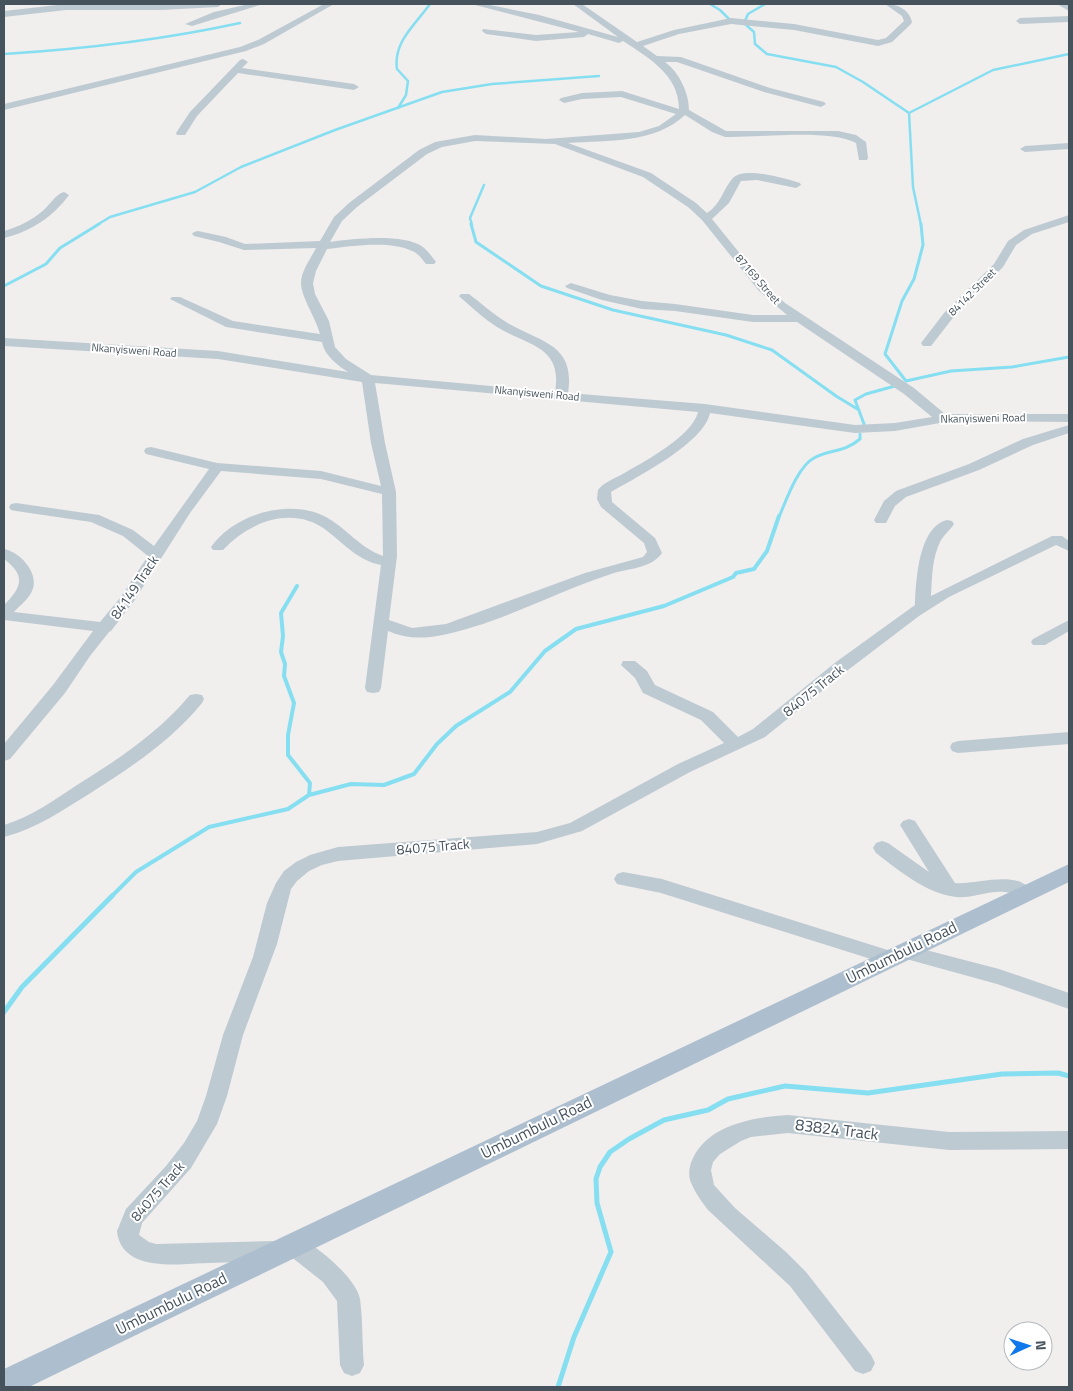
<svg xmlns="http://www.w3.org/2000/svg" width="1073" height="1391" font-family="'Titillium Web',sans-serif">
<rect width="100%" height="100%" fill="#f1eeee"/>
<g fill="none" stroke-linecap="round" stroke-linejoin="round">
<path stroke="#85dff1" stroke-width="2.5" d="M710,4L720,10L731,21
M745,21L748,14L765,4
M745,24L754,32L755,44L767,54L836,67L863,82L909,113L913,187L921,225
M4,54C84,49 162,40 240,23
M398,108L406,95L408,81L397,69C393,42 415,25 430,4
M909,113L993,70L1069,54
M97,225L110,217L195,192L241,167L335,130L442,92L492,84L599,76
M472,225L470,218L484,185"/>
<path stroke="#85dff1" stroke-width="3" d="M471,224L476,242L541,286L613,310L726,335L772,350L836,396L859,410
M4,286L46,264L60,248L99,224
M906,381L885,354L902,301L914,279L923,245L921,224
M906,381L951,371L1012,367L1069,357
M864,424L855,400L866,394L895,386
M779,517C786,501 798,466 814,458C830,449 844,453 860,439V434"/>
<path stroke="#85dff1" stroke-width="4" d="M297,586L281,613L283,636L281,652L285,664L284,676L294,703L288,735V755L310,783L309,795
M111,897L136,872L209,827L288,809L309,795L351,784L384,785L414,774L437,744L456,726L510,692L545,651L576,629L664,606L733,577L736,573L754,569L767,551L779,516"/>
<path stroke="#85dff1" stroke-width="5" d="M4,1012L22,987L112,896
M558,1387L574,1337L611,1252L597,1203L596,1179L600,1167L610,1152L629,1139L664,1120L708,1110L728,1099L785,1086L868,1093L1002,1074L1058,1073L1069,1076"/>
<path fill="#becad1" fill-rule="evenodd" d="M66,4H222L218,7L162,10H66L4,17V11Z
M249,4H263L192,26L185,24L214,12Z
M324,4H334L264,44L246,51L4,110V104L240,47L258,40Z
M471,4H485L539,15L618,37L573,4H582L637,42L674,30L731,18L794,24L878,40L886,38L904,21L902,16L885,4C897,4 909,9 912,22L911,24L892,42L878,46L794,30L731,24L679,34L643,46L657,56L681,57L770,88L824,102L826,104L821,107L764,92L677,62H665C679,72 689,93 689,110L726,131H838L856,135L866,142L868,158L867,160H859L856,143C828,128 759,138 725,137L712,132L685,115C654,144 608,140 568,143L651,173L696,203L707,213C720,205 723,190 732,179C743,165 785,179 800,183L801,185L796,188L757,180L741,181L729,203L712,219L767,287L785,303L914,388L945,414H1069V422L951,421L895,431L855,433L710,413C704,443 637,477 611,492L612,502L655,538L662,553C651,569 628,568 611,574C553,593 497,625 437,636C420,639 404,638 388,631L381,688L379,692L373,693L367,692L365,688L381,565C359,561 344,544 326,530C292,505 249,522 223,550H213L211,547C234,514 289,498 326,517C346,528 360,548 383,556L382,494L321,479L221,471L190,513L134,601L111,631L109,632L90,656L65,693L10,759L4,761V744L53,685L93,631L4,620V605C21,588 27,576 4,559V549C20,552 40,573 32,591C28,600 20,605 14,612L100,622L120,598L148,556L123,536L91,522L16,511L11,510L9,507L11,504L16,503L99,515L133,530L154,546L209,469L146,454L144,451L146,448L151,447L217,463L321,471L381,486L371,443L362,382L218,359L4,346V338L218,351L348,372C337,365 324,355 322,342L226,327L170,299L172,297H180L233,321L320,334C316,318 301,297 301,283C301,271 311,258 316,248L244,250L219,242L194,236L192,234L194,232L198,231L226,237L245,244L320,241L334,217L349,203L419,150L435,142L475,135L546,139L639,132L659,126L676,114L621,97L582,99L564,103L559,100L561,98L582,93L622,91L679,109C679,74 647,57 623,41L619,43L588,34L584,37L536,41L486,34L482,31L483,29L536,35L579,32ZM475,141L555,144L643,177L688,207L702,220L759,291L787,315H753L675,304L642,301L610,295L571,283L565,286L567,288L602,300L642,309L675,311L753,322H797L904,394L932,417L895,423L855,425L705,404L568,393C576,343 539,342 506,322C493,314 481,303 469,294H461L459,296L461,298C473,308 484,319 497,327C528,346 563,346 555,392L371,375L346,359L335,347L329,321L315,294L313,283L316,271L327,249C350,246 391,240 412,251C418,253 422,259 426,264H434L436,262C432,257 428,251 423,247C403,233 354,239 330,242L342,221L357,207L427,154L442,147ZM375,383L698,412C692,437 643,462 621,475C613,479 603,483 598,490L597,499L601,507L644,543L647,552L643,557L585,573L446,624L412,628L389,620L397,556L396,492L385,443Z
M1057,4L1069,5V11Z
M1069,16V22L1020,24L1016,21L1020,18Z
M243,59L248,62L242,68L354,84L359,87L354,90L238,73L197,116L185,135H177L176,133L190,112L240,60Z
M1069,143V149L1025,152L1020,149L1025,146Z
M64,192L69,195C53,217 30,232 4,238V231C17,227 29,222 40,213C48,208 55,194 64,192Z
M1069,215V222L1032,234L1016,245L1003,267L952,319L931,346H923L921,343L944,313L994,264L1008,241L1024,230Z
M1069,425V433L1033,445L979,470L906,497L895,506L886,523H876L874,520L884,501L896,491L969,464L1023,439Z
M947,520L952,521L954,524C950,530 945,534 941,540C932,557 932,577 931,596L1052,536H1062L1069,541V551L1056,545L949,597L919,616L848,670L765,737L690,772L582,831L537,844L338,861L322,865L309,871L297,881L291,889L277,944L243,1035L227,1096L217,1124L191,1168L142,1223L139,1235L149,1242L156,1244L274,1241L281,1243L284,1237L292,1234C312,1241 356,1277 360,1299C363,1321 362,1344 364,1365L360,1373L352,1376L344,1373L340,1365L337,1301L323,1282L285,1252L282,1258L274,1261C252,1262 230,1262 208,1263C179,1264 121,1273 117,1231L126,1209L166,1166L184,1143L197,1121L206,1096L223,1035L253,957L267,903L276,883L284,871L296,862L310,855L338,847L537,832L570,823L678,764L724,743L701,720L643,693L635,678L621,665L623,661H635L647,671L655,685L713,712L738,737L753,729L836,662L915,605C916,582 918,527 947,520Z
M1069,620V631L1045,645H1033L1031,642L1033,639Z
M196,694L202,695L204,699L202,703C170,742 131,767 89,794C61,811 36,829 4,837V825C31,817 54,800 77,785C119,759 158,733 190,695Z
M1069,732V744L958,753L952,751L950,747L952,743L958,741Z
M909,819L915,821L955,883C977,885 1019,868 1033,893L1031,898L1024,900C1019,898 1015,895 1010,893C993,888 973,899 956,897C925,893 900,871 876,853L873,848L876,843L882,841L888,843L929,872L900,825L903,821Z
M623,872L662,879L894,952L896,946L903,944L999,969L1069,993V1009L997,984L899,957L897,963L890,965L661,893L617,884L614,879L617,874Z
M788,1115L949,1132L1069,1131V1149L949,1150L788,1133L751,1137L741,1141L720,1154L713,1162L711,1170L714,1185L735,1208L786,1252L806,1272L871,1355L875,1363L871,1371L863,1374L855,1371L790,1286L708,1210C701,1201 694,1191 690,1180C688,1172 690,1164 693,1158C709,1124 755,1117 788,1115Z"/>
<path fill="#adbfcf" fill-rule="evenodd" d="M1069,864V882L29,1387H4V1369Z"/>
</g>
<g text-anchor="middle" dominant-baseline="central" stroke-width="4" stroke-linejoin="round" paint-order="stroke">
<g font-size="11" fill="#46535d" stroke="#fff">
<text transform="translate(758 279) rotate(49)">87169 Street</text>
<text transform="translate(972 292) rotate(-45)">84142 Street</text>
<text transform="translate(134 350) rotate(4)">Nkanyisweni Road</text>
<text transform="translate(537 393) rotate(5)">Nkanyisweni Road</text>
<text transform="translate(983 418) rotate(-1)">Nkanyisweni Road</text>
</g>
<g font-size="14" fill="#46535d" stroke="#fff">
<text transform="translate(134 587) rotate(-56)">84149 Track</text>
<text transform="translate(813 690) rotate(-39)">84075 Track</text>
<text transform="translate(433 846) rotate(-5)">84075 Track</text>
<text transform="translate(157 1191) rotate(-49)">84075 Track</text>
</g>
<g font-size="16" fill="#46535d" stroke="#fff">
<text transform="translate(901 952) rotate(-26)">Umbumbulu Road</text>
<text transform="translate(536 1127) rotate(-26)">Umbumbulu Road</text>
<text transform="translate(837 1129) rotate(7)">83824 Track</text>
<text transform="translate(171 1303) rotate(-26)">Umbumbulu Road</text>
</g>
</g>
<rect width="1073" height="1391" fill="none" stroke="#46535d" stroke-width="10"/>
<g transform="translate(1028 1346) rotate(87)"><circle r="24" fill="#ffffff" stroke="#b5babe"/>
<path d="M0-4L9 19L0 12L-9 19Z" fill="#0f78ea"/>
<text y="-8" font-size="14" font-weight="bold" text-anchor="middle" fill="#46535d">N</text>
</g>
</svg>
